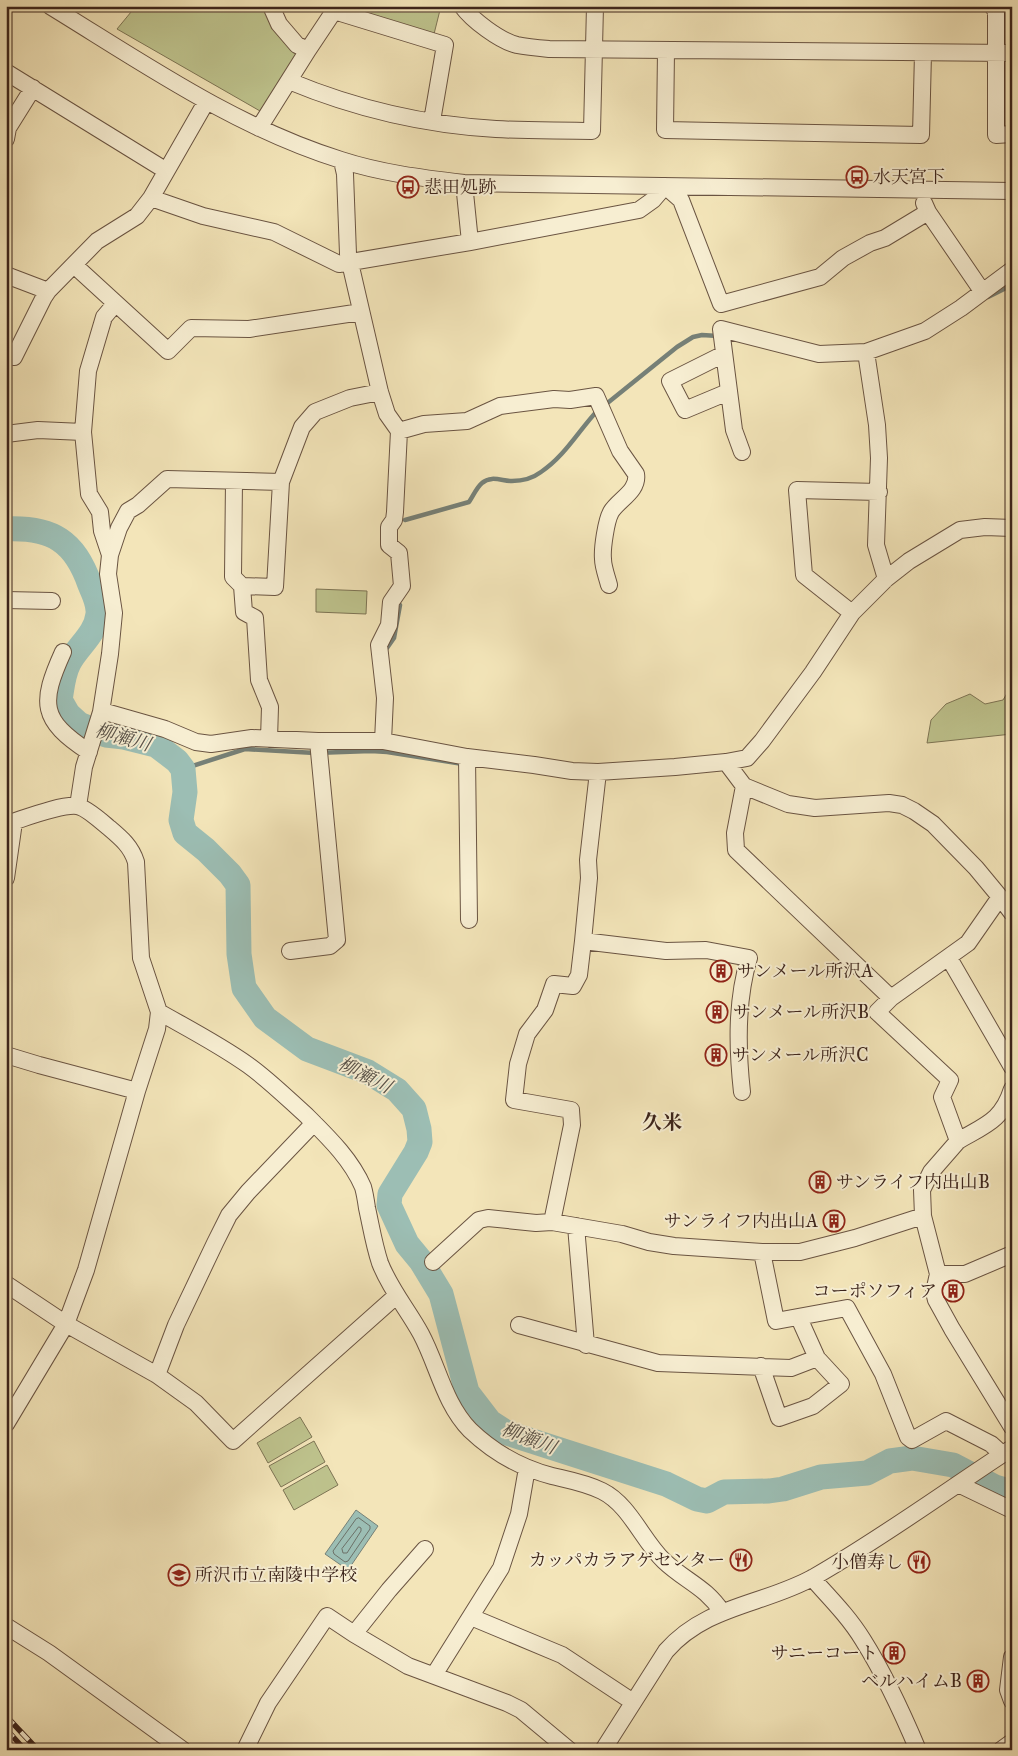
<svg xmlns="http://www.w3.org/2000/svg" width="1018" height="1756" font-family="'IM FELL Great Primer','Noto Serif JP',serif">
<rect width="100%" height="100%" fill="#f3e5b9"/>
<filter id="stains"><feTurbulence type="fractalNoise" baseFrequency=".004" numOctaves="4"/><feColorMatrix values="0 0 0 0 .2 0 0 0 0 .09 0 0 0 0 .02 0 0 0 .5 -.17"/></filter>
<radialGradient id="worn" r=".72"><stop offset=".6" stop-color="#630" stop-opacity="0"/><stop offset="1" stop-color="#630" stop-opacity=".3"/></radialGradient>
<path fill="#bec38d" stroke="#7d7454" d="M136,6H267L297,54L260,111L117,29Z
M344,6H441L434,34Z
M316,589L367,591L366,614L316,612Z
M1012,685V734L927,743L931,720L946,704L970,694L985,704L1003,700Z
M300,1417L312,1437L268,1463L257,1443Z
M314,1441L325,1462L281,1487L269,1466Z
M327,1465L338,1485L294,1510L283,1490Z"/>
<path fill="#9cbeb4" stroke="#768077" d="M356,1510L378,1526L348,1570L325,1554Z"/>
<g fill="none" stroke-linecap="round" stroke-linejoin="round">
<path stroke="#6c7168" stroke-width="1" d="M359,1518L370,1526V1529L348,1561L345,1562L334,1554L333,1551L356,1519Z
M359,1527L361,1528V1531L347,1553H343L342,1549Z"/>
<path stroke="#768077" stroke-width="4.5" d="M988,297L1012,285
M605,405L677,347L693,337L702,335L718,336
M405,520L469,502C473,496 477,487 482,483C491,475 502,481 512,481C522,481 533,478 541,472C565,456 579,430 598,410
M387,648L394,638L400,605
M183,769L245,749L315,753L371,751L387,752L463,764"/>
<path stroke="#9cbeb4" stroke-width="25" d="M6,529C52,527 75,541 90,585C94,594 99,604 98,614C96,634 77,647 69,663C63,674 62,689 60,700L68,714L79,724L106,735L124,737L156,745L177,761L183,769L185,792L181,820L185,833L206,850L230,874L238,885L239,954L244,988L265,1018L307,1049L368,1072L397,1090L414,1109L419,1129L420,1142L416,1152L390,1194L389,1205L407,1244L421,1261L441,1294L467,1392L490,1422L507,1433L666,1484L697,1499L707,1501L724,1492L769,1491L783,1489L821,1477L867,1473L890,1461L912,1458L953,1465L995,1487L1012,1492"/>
<g stroke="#6a5442" stroke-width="18">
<path id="minor" d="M50,6C143,63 235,127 341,160C381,173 422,178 464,183L1012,191
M271,6L279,24L297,45L308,50
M462,6C472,20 500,41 517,45C527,47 538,48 549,49L1012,53
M992,6L996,11V135L1012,134
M666,51L665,130L921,135L923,53
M6,72L165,170
M289,81C354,108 426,125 496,129C528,131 560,130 592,131L595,6
M259,128L308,50L334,11L445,45L432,121
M6,139L8,128L33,88
M342,161L345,174L348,254L380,392L387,414L399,431L395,512L394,520L389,527V545L399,553L402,586L391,602L389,625L379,645L385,698L383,741
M464,183L470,242
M151,198L203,216L274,232L339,264L470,242L639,210L653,200L665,186L681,200L721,304L820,277L843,258L870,243L885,238L928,212
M924,203L928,212L982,291
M74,265L168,351L191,328L249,329L361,312
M6,275L48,291
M866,352L877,425L879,458L876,545L886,579
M724,354L670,381L685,410L728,392
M6,356L14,357L44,297L48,291L97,241L137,216L151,198L206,102
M399,431L424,424L467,421L500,406L554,399L570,400L596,396L620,451L636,474C639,491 618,500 611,512C606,521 602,549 603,559C603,567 607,577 609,585
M6,434L38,430L83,432
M742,452L734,430L721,329L819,354L866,352L925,331L961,308L1012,270
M234,481L233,577L242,586L244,612L255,618L259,680L270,707L269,739
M110,555L102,531L100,512L89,494L83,432L88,371L104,317L115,304
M242,586L275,587L281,482L302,427L315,412L350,398L380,392
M6,600L52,601
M852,613L804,575L797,490L879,492
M63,652C40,703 40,720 89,752
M102,711L165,729L196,742L211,744L252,738L318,741H383L467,757L534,765L572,771L598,772L675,767L726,762L747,758L762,741L813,672L852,613L886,579L909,561L960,530L985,527L1012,528
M467,757L469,920
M726,762L744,786L788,804L815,808L889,803L902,805L914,811L933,824L976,868L1000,897L1012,913
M598,772L588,860L589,878L583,941L666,951L706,950L749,958C736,1001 737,1047 742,1092
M744,786L735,833L736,850L891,998L877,1012L950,1080L942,1097L958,1141L931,1172L922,1190L923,1216L938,1274L934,1292L936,1300L952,1329L1012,1427
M78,806L84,767L101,712L110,654L114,613L108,574L110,555L119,528L128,511L138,505L167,479L281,482
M6,824C23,819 60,804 77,806C85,807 101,821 108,827C121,838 131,846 136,862L141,958L159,1012
M6,878L14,822
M290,951L330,946L337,940L318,741
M949,958L1012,1067
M891,998L968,943L1000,897
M6,1055L39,1065L137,1091
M958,1141C985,1125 1002,1121 1012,1089
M552,1222L572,1125L571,1110L514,1100L518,1064L527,1034L545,1010L554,984L573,986L579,975L583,941
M576,1226L586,1345
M762,1252L776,1321L847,1308L883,1374L908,1437L912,1440L946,1421L991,1444L1002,1454
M433,1262L479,1220L488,1218L536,1223L552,1222L622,1234L649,1242L674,1246L762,1252H800L855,1238L923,1216
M938,1274H965L1012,1254
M6,1284L66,1324L157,1375L196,1403L233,1441L396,1296
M519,1325L658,1363L791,1368L817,1358
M761,1366L779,1418L813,1406L841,1384L817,1358L799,1318
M157,1375L176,1325L215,1243L229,1215L248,1192L314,1123
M6,1424L66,1324L86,1270L137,1091L157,1029L159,1012C189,1029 220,1045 248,1065C269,1080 288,1099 307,1116C328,1137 351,1159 363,1187C365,1194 366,1201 367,1208C371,1226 374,1245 380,1263C390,1289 408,1310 421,1334C438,1366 444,1403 470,1430C493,1452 521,1468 552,1476C569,1480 586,1483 602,1491C630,1505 642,1540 664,1561C685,1581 706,1587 722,1612
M958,1484L1012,1510
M812,1578C830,1598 849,1617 863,1640C885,1675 902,1712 918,1750
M471,1617L562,1655L633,1702
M6,1626L49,1653L183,1750
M354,1634L389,1590L425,1549
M1012,1657L1008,1690L1012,1701
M434,1675L501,1568L519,1514L527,1468
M245,1750L268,1703L327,1616L354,1634L408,1666L507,1703L521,1710L569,1750
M603,1750L666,1651C706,1605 764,1605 814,1577C882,1538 946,1491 1012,1448
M1001,1750L1012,1742"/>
</g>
<use href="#minor" stroke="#f7eed2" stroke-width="16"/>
<g stroke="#3c241b" stroke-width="5.5">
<path id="rail" d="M6,1716L38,1750
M6,1729L25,1750"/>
</g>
<use href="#rail" stroke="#f7eed2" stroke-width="4" stroke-dasharray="11" stroke-linecap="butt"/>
</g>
<defs>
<g id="bus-ring" transform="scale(1.125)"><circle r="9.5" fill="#f7eed2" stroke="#8f2418" stroke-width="1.5"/><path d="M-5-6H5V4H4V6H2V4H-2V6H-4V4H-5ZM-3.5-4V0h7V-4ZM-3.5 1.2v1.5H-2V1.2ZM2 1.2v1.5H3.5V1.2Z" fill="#8f2418"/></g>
<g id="building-ring" transform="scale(1.125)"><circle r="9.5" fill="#f7eed2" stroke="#8f2418" stroke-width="1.5"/><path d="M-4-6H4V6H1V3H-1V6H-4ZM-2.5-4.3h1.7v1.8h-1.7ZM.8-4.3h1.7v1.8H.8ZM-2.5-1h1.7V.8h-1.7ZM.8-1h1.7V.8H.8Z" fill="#8f2418"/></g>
<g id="restaurant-ring" transform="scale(1.125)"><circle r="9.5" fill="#f7eed2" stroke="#8f2418" stroke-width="1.5"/><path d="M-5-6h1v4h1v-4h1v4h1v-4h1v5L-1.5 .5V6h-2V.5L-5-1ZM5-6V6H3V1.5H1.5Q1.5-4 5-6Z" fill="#8f2418"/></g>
<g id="school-ring" transform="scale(1.125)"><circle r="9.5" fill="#f7eed2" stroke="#8f2418" stroke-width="1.5"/><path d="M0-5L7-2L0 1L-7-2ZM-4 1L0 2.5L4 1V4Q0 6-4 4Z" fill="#8f2418"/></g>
</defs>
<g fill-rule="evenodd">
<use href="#bus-ring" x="857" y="177"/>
<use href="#bus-ring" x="408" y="187"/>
<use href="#building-ring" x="721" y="971"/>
<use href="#building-ring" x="717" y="1012"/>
<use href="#building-ring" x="716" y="1055"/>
<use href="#building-ring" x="820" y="1182"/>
<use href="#building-ring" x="834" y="1221"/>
<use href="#building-ring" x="953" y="1291"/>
<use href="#restaurant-ring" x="741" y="1560"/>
<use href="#restaurant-ring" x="919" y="1562"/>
<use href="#school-ring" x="179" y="1575"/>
<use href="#building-ring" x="894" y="1653"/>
<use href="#building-ring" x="978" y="1681"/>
</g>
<g text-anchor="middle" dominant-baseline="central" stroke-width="4" stroke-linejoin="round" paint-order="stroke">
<g font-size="18" fill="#3c241b" stroke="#f7eed2" text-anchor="start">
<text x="873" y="177">水天宮下</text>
<text x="424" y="187">悲田処跡</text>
<text x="737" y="971">サンメール所沢A</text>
<text x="733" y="1012">サンメール所沢B</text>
<text x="732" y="1055">サンメール所沢C</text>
<text x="836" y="1182">サンライフ内出山B</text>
<text x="818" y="1221" text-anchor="end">サンライフ内出山A</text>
<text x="937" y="1291" text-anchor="end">コーポソフィア</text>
<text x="725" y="1560" text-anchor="end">カッパカラアゲセンター</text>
<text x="903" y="1562" text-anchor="end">小僧寿し</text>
<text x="195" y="1575">所沢市立南陵中学校</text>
<text x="878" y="1653" text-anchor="end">サニーコート</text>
<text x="962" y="1681" text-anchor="end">ベルハイムB</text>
</g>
<g font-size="19" font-style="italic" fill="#595249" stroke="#f7eed2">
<text transform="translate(123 737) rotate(16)">柳瀬川</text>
<text transform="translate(365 1075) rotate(27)">柳瀬川</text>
<text transform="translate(529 1438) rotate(21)">柳瀬川</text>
</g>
<g font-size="20" font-weight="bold" fill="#3c241b" stroke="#f7eed2">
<text x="662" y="1122">久米</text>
</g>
</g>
<rect width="1018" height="1756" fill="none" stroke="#f3e5b9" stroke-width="25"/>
<rect x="8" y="8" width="1003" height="1741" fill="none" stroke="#3c241b" stroke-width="2.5"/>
<rect x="12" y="12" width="993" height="1731" fill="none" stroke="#3c241b"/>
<rect width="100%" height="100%" filter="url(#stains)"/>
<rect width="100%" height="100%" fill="url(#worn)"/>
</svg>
